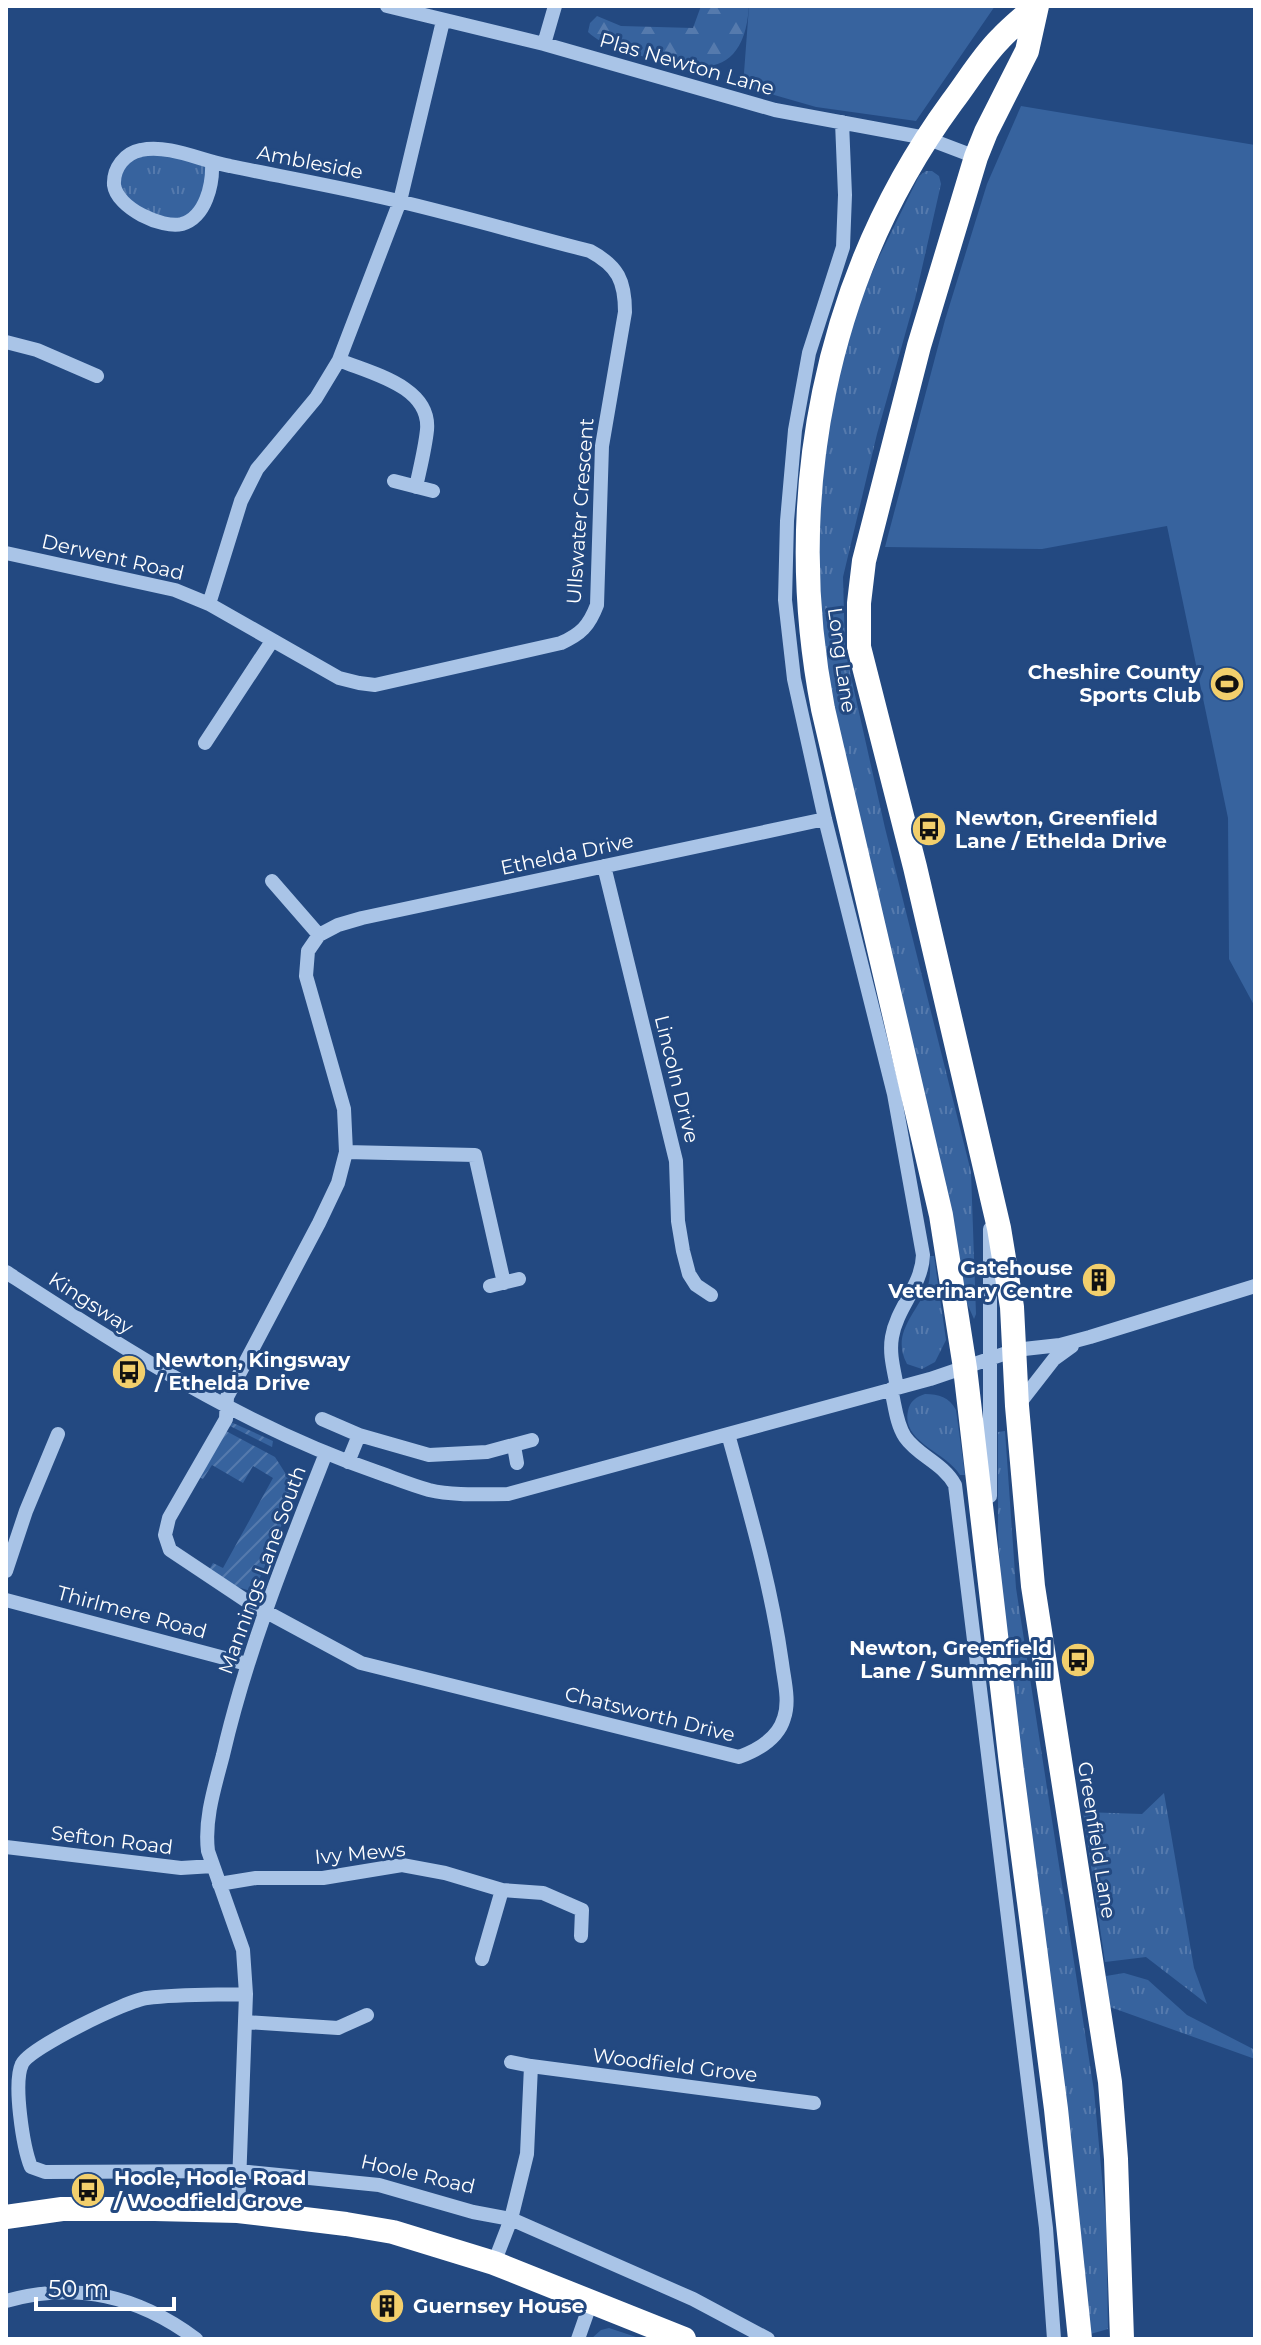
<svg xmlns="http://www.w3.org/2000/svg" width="1261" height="2345" font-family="Montserrat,sans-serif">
<defs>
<pattern id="grass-tufts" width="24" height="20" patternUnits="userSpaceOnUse" patternTransform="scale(2)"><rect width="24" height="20" fill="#37639e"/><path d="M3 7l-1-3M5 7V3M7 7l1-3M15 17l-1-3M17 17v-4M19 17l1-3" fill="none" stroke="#557aad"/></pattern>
<pattern id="forest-firs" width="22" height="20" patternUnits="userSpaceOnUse" patternTransform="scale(2)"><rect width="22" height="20" fill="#37639e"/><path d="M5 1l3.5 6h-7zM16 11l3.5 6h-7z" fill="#557aad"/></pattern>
<pattern id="garden-furrows" width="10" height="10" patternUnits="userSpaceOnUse" patternTransform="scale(2)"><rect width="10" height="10" fill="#37639e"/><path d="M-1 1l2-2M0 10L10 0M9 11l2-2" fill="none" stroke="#557aad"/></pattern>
</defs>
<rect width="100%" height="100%" fill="#234981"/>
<path fill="url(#grass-tufts)" d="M139,150L212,163L209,194L179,225L122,203L116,172Z
M926,171H932L939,176L941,184L915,299L877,434L843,577L845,650L885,828L971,1172L976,1314L974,1319L966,1301L836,733L816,596L826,417L848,329L878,259L919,176Z
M930,1256H934L946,1340L935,1362L922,1369L907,1364C891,1334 915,1315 927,1288C931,1279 930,1267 930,1256Z
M925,1394C939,1394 949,1397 956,1410L965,1475H960C946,1452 901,1442 908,1411C910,1401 916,1397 925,1394Z
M1005,1431L1016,1588L1094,2091L1106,2221L1108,2329L1087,2335L1004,1633L998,1535V1432Z
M1164,1793L1194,1968L1207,2004L1146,1957L1105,1962L1083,1812L1142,1814Z
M1124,1973L1148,1980L1187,2015L1255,2050V2059L1110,2007L1106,1976Z
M609,2328L642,2339H591L601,2330Z"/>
<path fill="url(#forest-firs)" d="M701,6H749C744,78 701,73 645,57C624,50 604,47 588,32L590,23L597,16L621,26L693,28Z"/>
<path fill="#37639e" d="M749,6H995L916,121L816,107L743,86Z
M1021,106L1255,145V1007L1229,959L1228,818L1167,526L1042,549L885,547L945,320L987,184Z"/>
<path fill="url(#garden-furrows)" d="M233,1423L273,1441L272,1447L228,1425Z
M226,1431L275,1457L296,1490L254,1592L234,1586L209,1570L213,1563L223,1568L273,1478L253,1466L243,1483L212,1465L203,1479L199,1477Z"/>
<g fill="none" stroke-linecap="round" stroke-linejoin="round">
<path stroke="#a9c4e7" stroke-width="14" d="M387,6L544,44L775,110L926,138L976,157
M544,44L555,6
M842,122L845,195L843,247L809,353L795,430L787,521L785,600L794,679L825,819L894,1094L923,1255C922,1286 897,1307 892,1337C889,1354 894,1370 897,1387
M6,342L37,350L97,376
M339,360C370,373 431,386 427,430C425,449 420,468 416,487
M394,481L433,491
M6,553L175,590L209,604L339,678L359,683L375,685L561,643C581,634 589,626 597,605L602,446L625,312C625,281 618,266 590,251C527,235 465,217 402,202C345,188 287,178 230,166C202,161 169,144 141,150C125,153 113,168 114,185C117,208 162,229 182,224C206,217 213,184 212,163
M209,604L241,501L257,469L316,398L339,360L400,201L443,21
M205,743L272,641
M604,866L676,1161L678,1221L683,1251L689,1274L696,1285L711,1295
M272,881L319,935L308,951L306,976L344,1109L346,1152L338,1183L319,1223L227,1397L226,1419L169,1518L165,1535L170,1550L248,1602L361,1663L739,1757C758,1750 778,1739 784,1718C790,1701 784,1680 782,1663C771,1584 749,1510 728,1434
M319,935L338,925L362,918L825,819
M346,1152L475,1155L504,1283
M990,1229V1496
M6,1272C125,1349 242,1426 377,1472C394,1478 411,1485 429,1490C454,1496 483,1494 508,1494L930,1379L1015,1350L1060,1345L1090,1337L1255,1286
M490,1286L519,1279
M891,1389C895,1405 896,1423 905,1437C918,1456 943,1463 955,1485L1046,2228L1054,2339
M1019,1404L1054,1359L1072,1346
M322,1419L359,1435
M514,1446L517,1463
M348,1462L359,1435L429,1455L487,1452L532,1440
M6,1571L26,1511L58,1434
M6,1600L247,1664
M6,1847L181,1868L213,1866
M219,1884L256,1878H323L402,1865L445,1873L502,1890L543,1893L582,1910L581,1936
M482,1959L502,1890
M246,1994L243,1950L208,1851C204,1819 215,1786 223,1755C247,1651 287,1552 326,1453
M245,2022L338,2028L367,2015
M511,2062L531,2066
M238,2211L246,1994C213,1995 179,1994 147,1998C128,2000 29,2048 22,2064C13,2083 23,2147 31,2167L45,2172L239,2171L379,2185L473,2212L511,2219L693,2299L768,2339
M494,2263L511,2219L527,2154L531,2066L814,2103
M6,2301C77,2281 138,2296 196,2339
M578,2339L591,2302"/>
<path stroke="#fff" stroke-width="24" d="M1036,6C1024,17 1011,27 1000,39C982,57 968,81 952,102C824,277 782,498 823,709L941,1215L965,1368L1011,1764L1056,2109L1080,2339
M1037,6L1027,51L986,132L976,157L919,346L864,561L859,603V647L915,867L999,1228L1012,1307L1017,1406L1033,1586L1110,2082L1116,2159L1122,2339
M6,2217L62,2209H155L238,2211L346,2224L393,2232L494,2263L684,2339"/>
</g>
<defs>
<g id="stadium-disc" transform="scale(1.8)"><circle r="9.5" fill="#f2cf6c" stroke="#234981"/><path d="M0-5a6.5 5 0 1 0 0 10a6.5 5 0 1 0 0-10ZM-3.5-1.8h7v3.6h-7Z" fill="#111"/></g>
<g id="bus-disc" transform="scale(1.8)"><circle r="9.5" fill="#f2cf6c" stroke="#234981"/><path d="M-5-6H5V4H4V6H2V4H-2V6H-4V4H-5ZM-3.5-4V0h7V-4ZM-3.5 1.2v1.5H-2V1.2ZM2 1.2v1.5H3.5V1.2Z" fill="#111"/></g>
<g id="building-disc" transform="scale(1.8)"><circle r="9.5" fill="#f2cf6c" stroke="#234981"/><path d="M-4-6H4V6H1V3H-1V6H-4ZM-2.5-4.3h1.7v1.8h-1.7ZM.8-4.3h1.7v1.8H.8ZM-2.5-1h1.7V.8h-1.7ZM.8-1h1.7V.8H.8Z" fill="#111"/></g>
</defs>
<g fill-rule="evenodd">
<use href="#stadium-disc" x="1227" y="684"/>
<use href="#bus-disc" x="929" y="829"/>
<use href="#building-disc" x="1099" y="1280"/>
<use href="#bus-disc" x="129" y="1372"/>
<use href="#bus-disc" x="1078" y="1660"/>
<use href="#bus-disc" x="88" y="2190"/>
<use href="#building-disc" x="387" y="2306"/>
</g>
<g text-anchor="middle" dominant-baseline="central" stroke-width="6" stroke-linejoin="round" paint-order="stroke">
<g font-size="20" fill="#fff" stroke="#234981">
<text transform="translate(687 64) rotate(16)">Plas Newton Lane</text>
<text transform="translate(310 162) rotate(11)">Ambleside</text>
<text transform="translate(580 511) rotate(-86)">Ullswater Crescent</text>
<text transform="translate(113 557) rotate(13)">Derwent Road</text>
<text transform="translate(842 660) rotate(82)">Long Lane</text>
<text transform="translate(567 854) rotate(-12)">Ethelda Drive</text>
<text transform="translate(677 1079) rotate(76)">Lincoln Drive</text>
<text transform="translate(91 1303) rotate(33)">Kingsway</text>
<text transform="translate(262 1570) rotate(-70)">Mannings Lane South</text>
<text transform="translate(132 1612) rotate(15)">Thirlmere Road</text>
<text transform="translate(650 1714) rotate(14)">Chatsworth Drive</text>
<text transform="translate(112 1840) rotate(7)">Sefton Road</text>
<text transform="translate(1097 1840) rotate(81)">Greenfield Lane</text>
<text transform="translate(360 1853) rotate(-5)">Ivy Mews</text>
<text transform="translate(675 2065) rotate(7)">Woodfield Grove</text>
<text transform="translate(418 2174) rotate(13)">Hoole Road</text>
</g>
<g font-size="20" font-weight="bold" fill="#fff" stroke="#234981" text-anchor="start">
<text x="1201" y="672" text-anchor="end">Cheshire County<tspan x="1201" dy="23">Sports Club</tspan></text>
<text x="955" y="818">Newton, Greenfield<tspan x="955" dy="23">Lane / Ethelda Drive</tspan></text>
<text x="1073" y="1268" text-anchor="end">Gatehouse<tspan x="1073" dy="23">Veterinary Centre</tspan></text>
<text x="155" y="1360">Newton, Kingsway<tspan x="155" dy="23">/ Ethelda Drive</tspan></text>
<text x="1052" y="1648" text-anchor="end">Newton, Greenfield<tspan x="1052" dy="23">Lane / Summerhill</tspan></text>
<text x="114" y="2178">Hoole, Hoole Road<tspan x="114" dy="23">/ Woodfield Grove</tspan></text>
<text x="413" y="2306">Guernsey House</text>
</g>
</g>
<rect width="1261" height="2345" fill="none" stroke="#ffffff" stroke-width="16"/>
<path d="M36 2297v12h138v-12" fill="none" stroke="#ffffff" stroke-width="4"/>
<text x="48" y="2297" font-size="24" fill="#ffffff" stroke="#234981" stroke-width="6" paint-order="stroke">50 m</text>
</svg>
